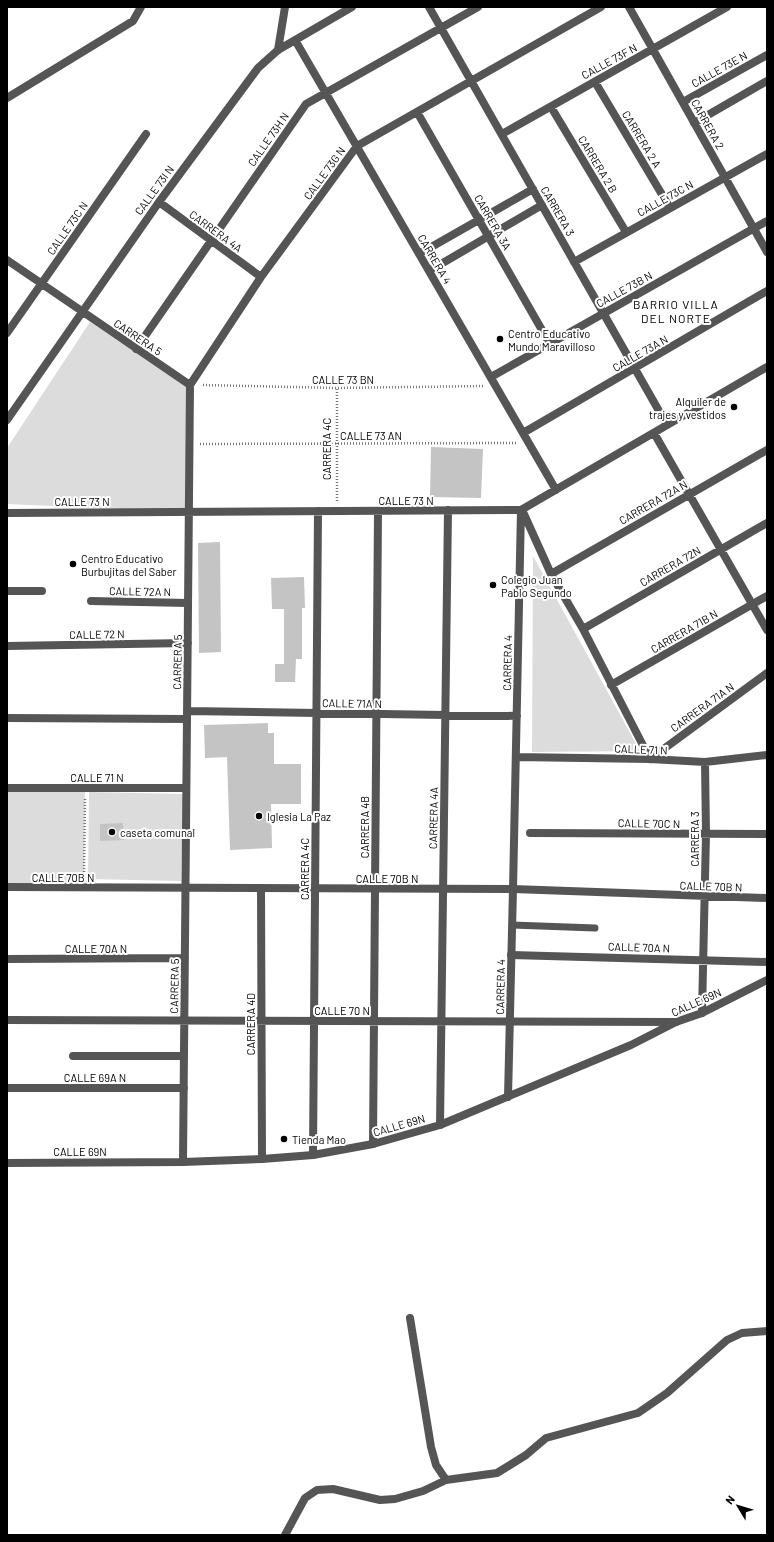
<svg xmlns="http://www.w3.org/2000/svg" width="774" height="1542" font-family="Barlow,sans-serif">
<rect width="100%" height="100%" fill="#fff"/>
<path fill="#dcdcdc" d="M90,322L190,388L189,512L7,504V448Z
M533,556L640,751L532,752Z
M7,788H85L84,888L7,887Z
M89,792L183,794L181,881L88,879Z"/>
<path fill="#c4c4c4" d="M431,447L483,449L481,498L430,497Z
M220,542L221,652L199,653L198,543Z
M304,577L305,608H302V659H296L295,682H275V664H284V609H272L271,578Z
M268,723V733H274V764H301V804H271L272,848L230,850L227,757L205,758L204,725Z
M123,823L124,840L100,841V824Z"/>
<g fill="none" stroke-linecap="round" stroke-linejoin="round">
<path stroke="#777" stroke-width="2.5" stroke-dasharray="1 2" stroke-linecap="butt" d="M203,385L337,388L484,386
M200,444L517,443
M337,501V388
M84,878L85,799"/>
<path stroke="#555" stroke-width="7" d="M512,925L595,928"/>
<path stroke="#555" stroke-width="8" d="M429,7L667,425
M629,7L767,252
M295,40L556,490
M278,50L285,7
M595,82L670,208
M7,98L133,21L141,7
M683,102L767,55
M551,107L626,232
M417,112L550,344
M694,123L767,81
M502,134L727,7
M159,202L261,277
M419,254L533,189
M7,260L190,385
M574,262L767,154
M429,271L542,205
M7,333L146,134
M136,349L306,104L478,7
M491,377L767,221
M190,385L261,277L357,146L601,7
M7,420L159,202L258,68L278,50L352,7
M523,433L767,291
M654,433L767,630
M521,510L513,889L767,898
M523,512L551,574L583,629L650,759L767,673
M7,513L521,510L767,367
M551,574L767,450
M7,591H42
M91,601L188,603
M583,629L767,523
M7,646L188,643
M611,685L767,596
M187,711L517,716
M7,718L187,719
M516,757L650,759L705,762L767,755
M7,788H186
M530,833L767,834
M261,888L262,1159
M511,955L767,962
M7,959L185,958
M702,1013L706,834L705,762
M7,1020L676,1022
M73,1056H184
M7,1088H184
M440,1125L448,510
M373,1144L378,511
M313,1155L318,511
M183,1162L190,385
M410,1318L431,1447L436,1465L446,1480
M285,1535L305,1498L317,1490L333,1489L380,1500L395,1499L423,1491L446,1480L497,1473L526,1455L546,1438L638,1413L667,1393L727,1340L742,1333L767,1331"/>
<path stroke="#555" stroke-width="8" d="M7,887L513,889L508,1097
M7,1163L183,1162L262,1159L313,1155L373,1144L440,1125L631,1045L676,1022L702,1013L767,980"/>
</g>
<g fill="#000" stroke="#fff" stroke-width="1.5">
<circle cx="500" cy="339" r="4"/>
<circle cx="734" cy="407" r="4"/>
<circle cx="73" cy="564" r="4"/>
<circle cx="493" cy="585" r="4"/>
<circle cx="259" cy="816" r="4"/>
<circle cx="112" cy="832" r="4"/>
<circle cx="284" cy="1139" r="4"/>
</g>
<g text-anchor="middle" dominant-baseline="central" stroke-width="4" stroke-linejoin="round" paint-order="stroke">
<g font-size="11" fill="#000" stroke="#fff">
<text transform="translate(609 61) rotate(-29)">CALLE 73F N</text>
<text transform="translate(719 69) rotate(-29)">CALLE 73E N</text>
<text transform="translate(708 124) rotate(61)">CARRERA 2</text>
<text transform="translate(268 139) rotate(-55)">CALLE 73H N</text>
<text transform="translate(642 139) rotate(59)">CARRERA 2 A</text>
<text transform="translate(598 164) rotate(59)">CARRERA 2 B</text>
<text transform="translate(324 173) rotate(-54)">CALLE 73G N</text>
<text transform="translate(154 190) rotate(-54)">CALLE 73I N</text>
<text transform="translate(665 198) rotate(-29)">CALLE 73C N</text>
<text transform="translate(558 211) rotate(60)">CARRERA 3</text>
<text transform="translate(493 222) rotate(60)">CARRERA 3A</text>
<text transform="translate(67 228) rotate(-55)">CALLE 73C N</text>
<text transform="translate(216 231) rotate(36)">CARRERA 4A</text>
<text transform="translate(435 259) rotate(60)">CARRERA 4</text>
<text transform="translate(624 289) rotate(-29)">CALLE 73B N</text>
<text transform="translate(138 337) rotate(34)">CARRERA 5</text>
<text transform="translate(640 353) rotate(-30)">CALLE 73A N</text>
<text x="343" y="379">CALLE 73 BN</text>
<text x="371" y="435">CALLE 73 AN</text>
<text transform="translate(326 449) rotate(-90)">CARRERA 4C</text>
<text x="406" y="500">CALLE 73 N</text>
<text x="82" y="501">CALLE 73 N</text>
<text transform="translate(653 502) rotate(-30)">CARRERA 72A N</text>
<text transform="translate(670 566) rotate(-30)">CARRERA 72N</text>
<text transform="translate(140 591) rotate(1)">CALLE 72A N</text>
<text transform="translate(684 631) rotate(-30)">CARRERA 71B N</text>
<text transform="translate(97 634) rotate(-1)">CALLE 72 N</text>
<text transform="translate(177 662) rotate(-89)">CARRERA 5</text>
<text transform="translate(507 663) rotate(-89)">CARRERA 4</text>
<text transform="translate(352 703) rotate(1)">CALLE 71A N</text>
<text transform="translate(702 707) rotate(-36)">CARRERA 71A N</text>
<text transform="translate(641 749) rotate(2)">CALLE 71 N</text>
<text x="97" y="777">CALLE 71 N</text>
<text transform="translate(433 818) rotate(-89)">CARRERA 4A</text>
<text transform="translate(649 823) rotate(1)">CALLE 70C N</text>
<text transform="translate(364 827) rotate(-90)">CARRERA 4B</text>
<text transform="translate(694 839) rotate(-90)">CARRERA 3</text>
<text transform="translate(304 869) rotate(-90)">CARRERA 4C</text>
<text x="63" y="877">CALLE 70B N</text>
<text x="387" y="878">CALLE 70B N</text>
<text transform="translate(711 886) rotate(2)">CALLE 70B N</text>
<text transform="translate(639 947) rotate(2)">CALLE 70A N</text>
<text x="96" y="948">CALLE 70A N</text>
<text transform="translate(174 986) rotate(-89)">CARRERA 5</text>
<text transform="translate(500 987) rotate(-89)">CARRERA 4</text>
<text transform="translate(696 1002) rotate(-24)">CALLE 69N</text>
<text x="342" y="1010">CALLE 70 N</text>
<text transform="translate(250 1024) rotate(-90)">CARRERA 4D</text>
<text x="95" y="1077">CALLE 69A N</text>
<text transform="translate(399 1125) rotate(-16)">CALLE 69N</text>
<text x="80" y="1151">CALLE 69N</text>
</g>
<g font-size="11" fill="#000" stroke="#fff" text-anchor="start">
<text x="508" y="333">Centro Educativo<tspan x="508" dy="13">Mundo Maravilloso</tspan></text>
<text x="726" y="401" text-anchor="end">Alquiler de<tspan x="726" dy="13">trajes y vestidos</tspan></text>
<text x="81" y="558">Centro Educativo<tspan x="81" dy="13">Burbujitas del Saber</tspan></text>
<text x="501" y="579">Colegio Juan<tspan x="501" dy="13">Pablo Segundo</tspan></text>
<text x="267" y="816">Iglesia La Paz</text>
<text x="120" y="832">caseta comunal</text>
<text x="292" y="1139">Tienda Mao</text>
</g>
<g font-size="12" letter-spacing="1" fill="#000" stroke="#fff">
<text x="676" y="304">BARRIO VILLA<tspan x="676" dy="14">DEL NORTE</tspan></text>
</g>
</g>
<rect width="774" height="1542" fill="none" stroke="#000000" stroke-width="16"/>
<g transform="translate(738 1506) rotate(308)" stroke="#ffffff" stroke-width="3" paint-order="stroke">
<path d="M0-3L7 15L0 10L-7 15Z" fill="#000000"/>
<text y="-6" font-size="11" font-weight="bold" text-anchor="middle" fill="#000000">N</text>
</g>
</svg>
